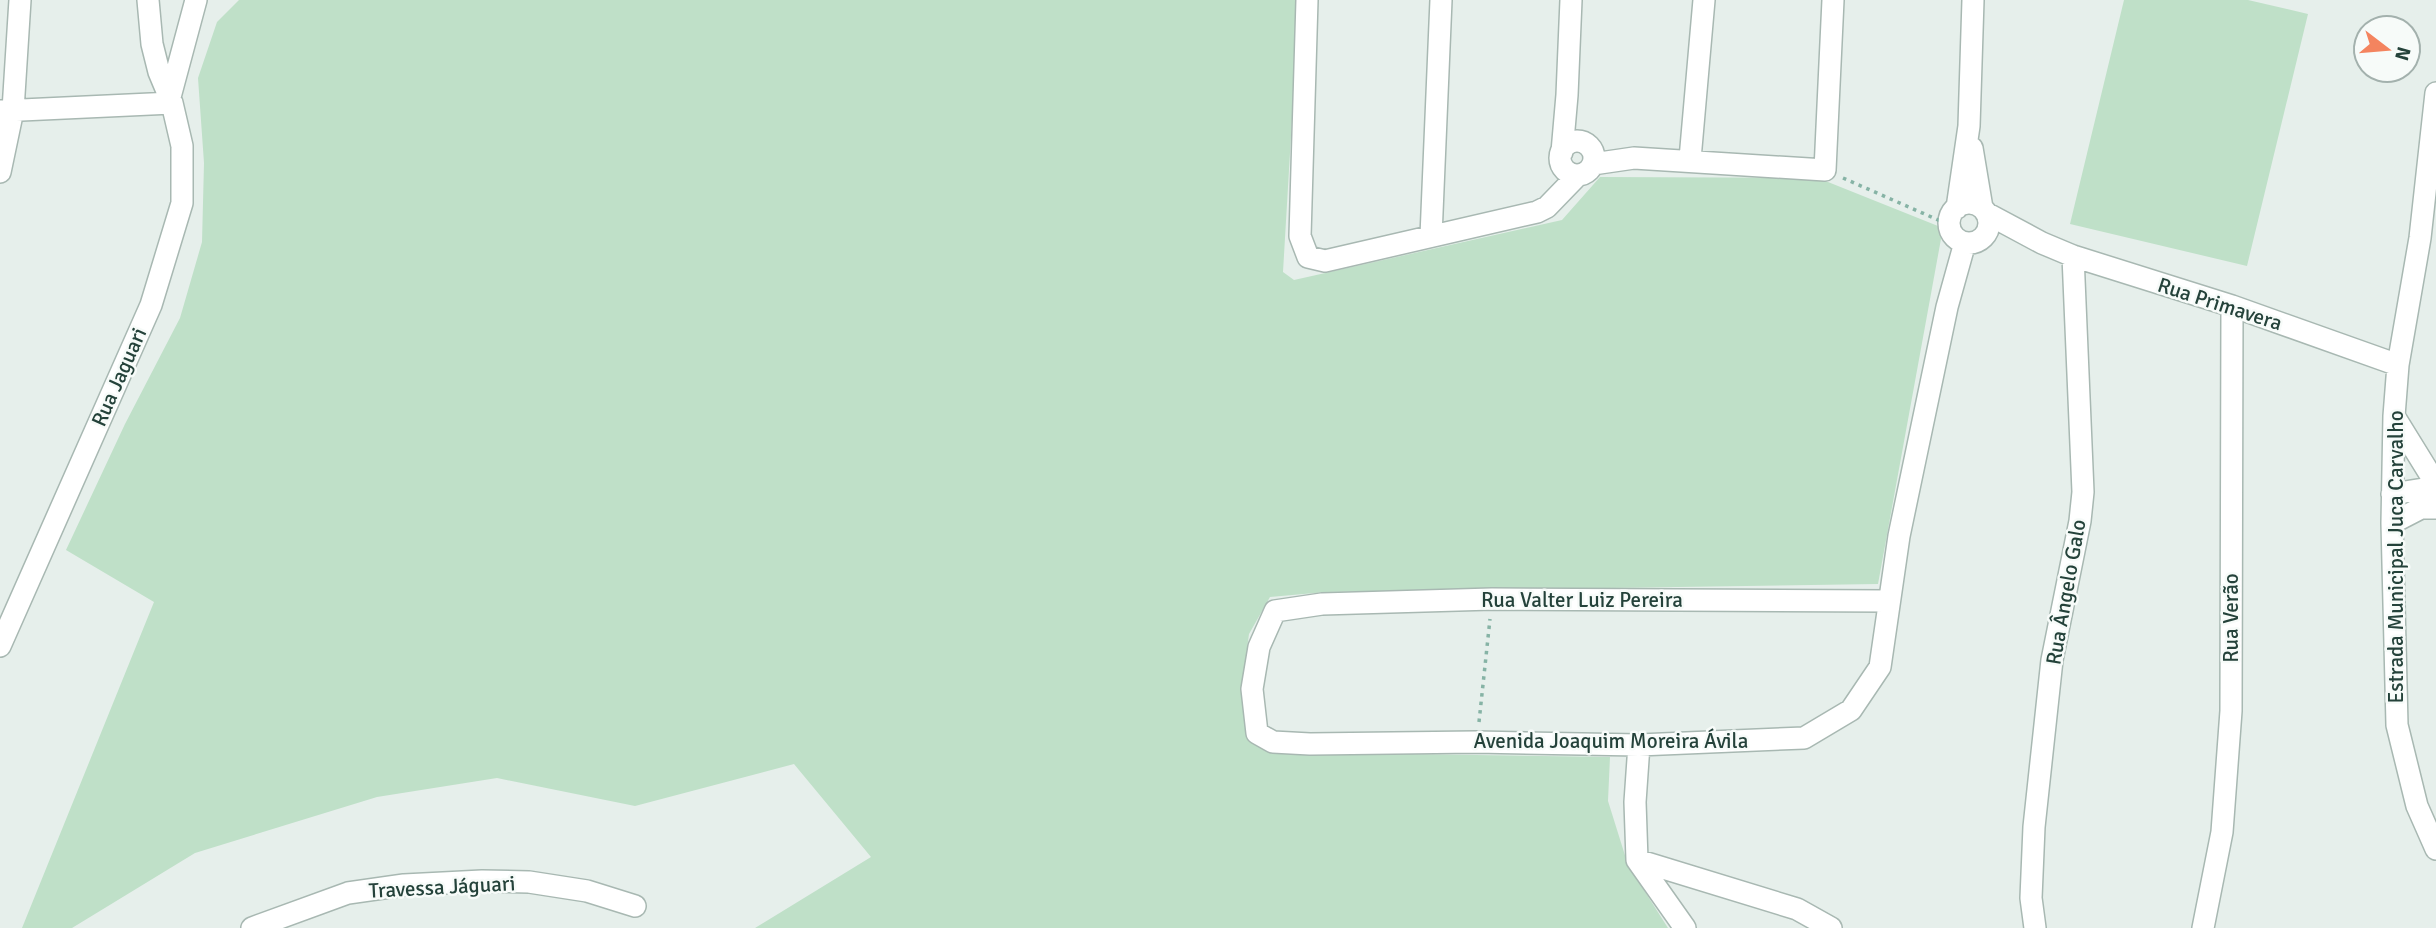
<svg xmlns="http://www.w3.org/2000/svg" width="2436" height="928" font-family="Signika,sans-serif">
<rect width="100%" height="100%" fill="#e6efeb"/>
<path fill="#bfe0c8" d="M239,0H1299L1283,272L1294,280L1562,220L1600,177L1818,178L1943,228L1878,584L1326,592L1270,597L1249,634L1242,685L1250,738L1273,752L1610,757L1608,801L1628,865L1668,928H755L871,857L794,764L635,806L497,778L377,797L195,853L72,928H22L154,602L66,550L125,424L180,318L202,242L204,163L198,78L217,22Z
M2124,0H2248L2308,14L2247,266L2070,224Z"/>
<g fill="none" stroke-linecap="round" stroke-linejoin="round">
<g stroke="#a8b8b2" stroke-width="24">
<path id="minor" d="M1307,0L1300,236L1308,257L1325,261L1537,212L1547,207L1578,175
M2436,93L2420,238L2398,365L2394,416L2392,523L2397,725L2417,806L2436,849
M170,97L196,0
M0,111L172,103
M1560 158a17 17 0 1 1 34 0a17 17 0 1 1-34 0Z
M1972,148L1982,208
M1562,152L1567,95L1571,0
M1690,159L1704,0
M1593,164L1634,158L1825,170L1833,0
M0,172L13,110L20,0
M1949 223a20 20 0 1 1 40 0a20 20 0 1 1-40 0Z
M1957,208L1969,126L1973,0
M1986,213L2042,243L2073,256L2232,306L2398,365
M1431,236L1441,0
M2394,416L2436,484
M2392,494L2436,487
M2392,523L2421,508H2436
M1889,601L1492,599L1322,604L1275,611L1259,647L1252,689L1257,733L1273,742L1310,744L1476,742L1639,745L1804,738L1851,710L1880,667L1899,536L1947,307L1964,246L1961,242
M0,646L151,305L182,203V146L172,103L159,72L152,44L148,0
M1639,745L1635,802L1637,860L1685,928
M1637,860L1797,909L1831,928
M252,928L348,893L404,885L482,881L529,882L587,891L635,906
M2035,928L2031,898L2034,827L2052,660L2080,521L2083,492L2073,256
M2203,928L2222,832L2231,711L2232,306"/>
</g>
<path stroke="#86b3a5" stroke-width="3.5" stroke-dasharray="3.5 5" stroke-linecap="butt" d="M1843,178L1945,223
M1479,722L1490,619"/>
<use href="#minor" stroke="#fff" stroke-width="21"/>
</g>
<g text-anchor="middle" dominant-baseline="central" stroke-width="5" stroke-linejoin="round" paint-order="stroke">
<g font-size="21" fill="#24423a" stroke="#f7fbf9">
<text transform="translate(2220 304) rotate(18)">Rua Primavera</text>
<text transform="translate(119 377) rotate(-66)">Rua Jaguari</text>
<text transform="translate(2396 557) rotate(-90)">Estrada Municipal Juca Carvalho</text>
<text transform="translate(2066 592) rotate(-80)">Rua Ângelo Galo</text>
<text x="1582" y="600">Rua Valter Luiz Pereira</text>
<text transform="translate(2231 618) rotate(-90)">Rua Verão</text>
<text x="1611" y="741">Avenida Joaquim Moreira Ávila</text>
<text transform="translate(442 887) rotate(-3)">Travessa Jáguari</text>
</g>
</g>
<g transform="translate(2387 49) rotate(106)"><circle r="33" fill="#f7fbf9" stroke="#a3b1ad" stroke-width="2"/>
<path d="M0-5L12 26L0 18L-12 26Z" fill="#f4845f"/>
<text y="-10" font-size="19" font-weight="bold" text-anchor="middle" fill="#24423a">N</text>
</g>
</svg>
